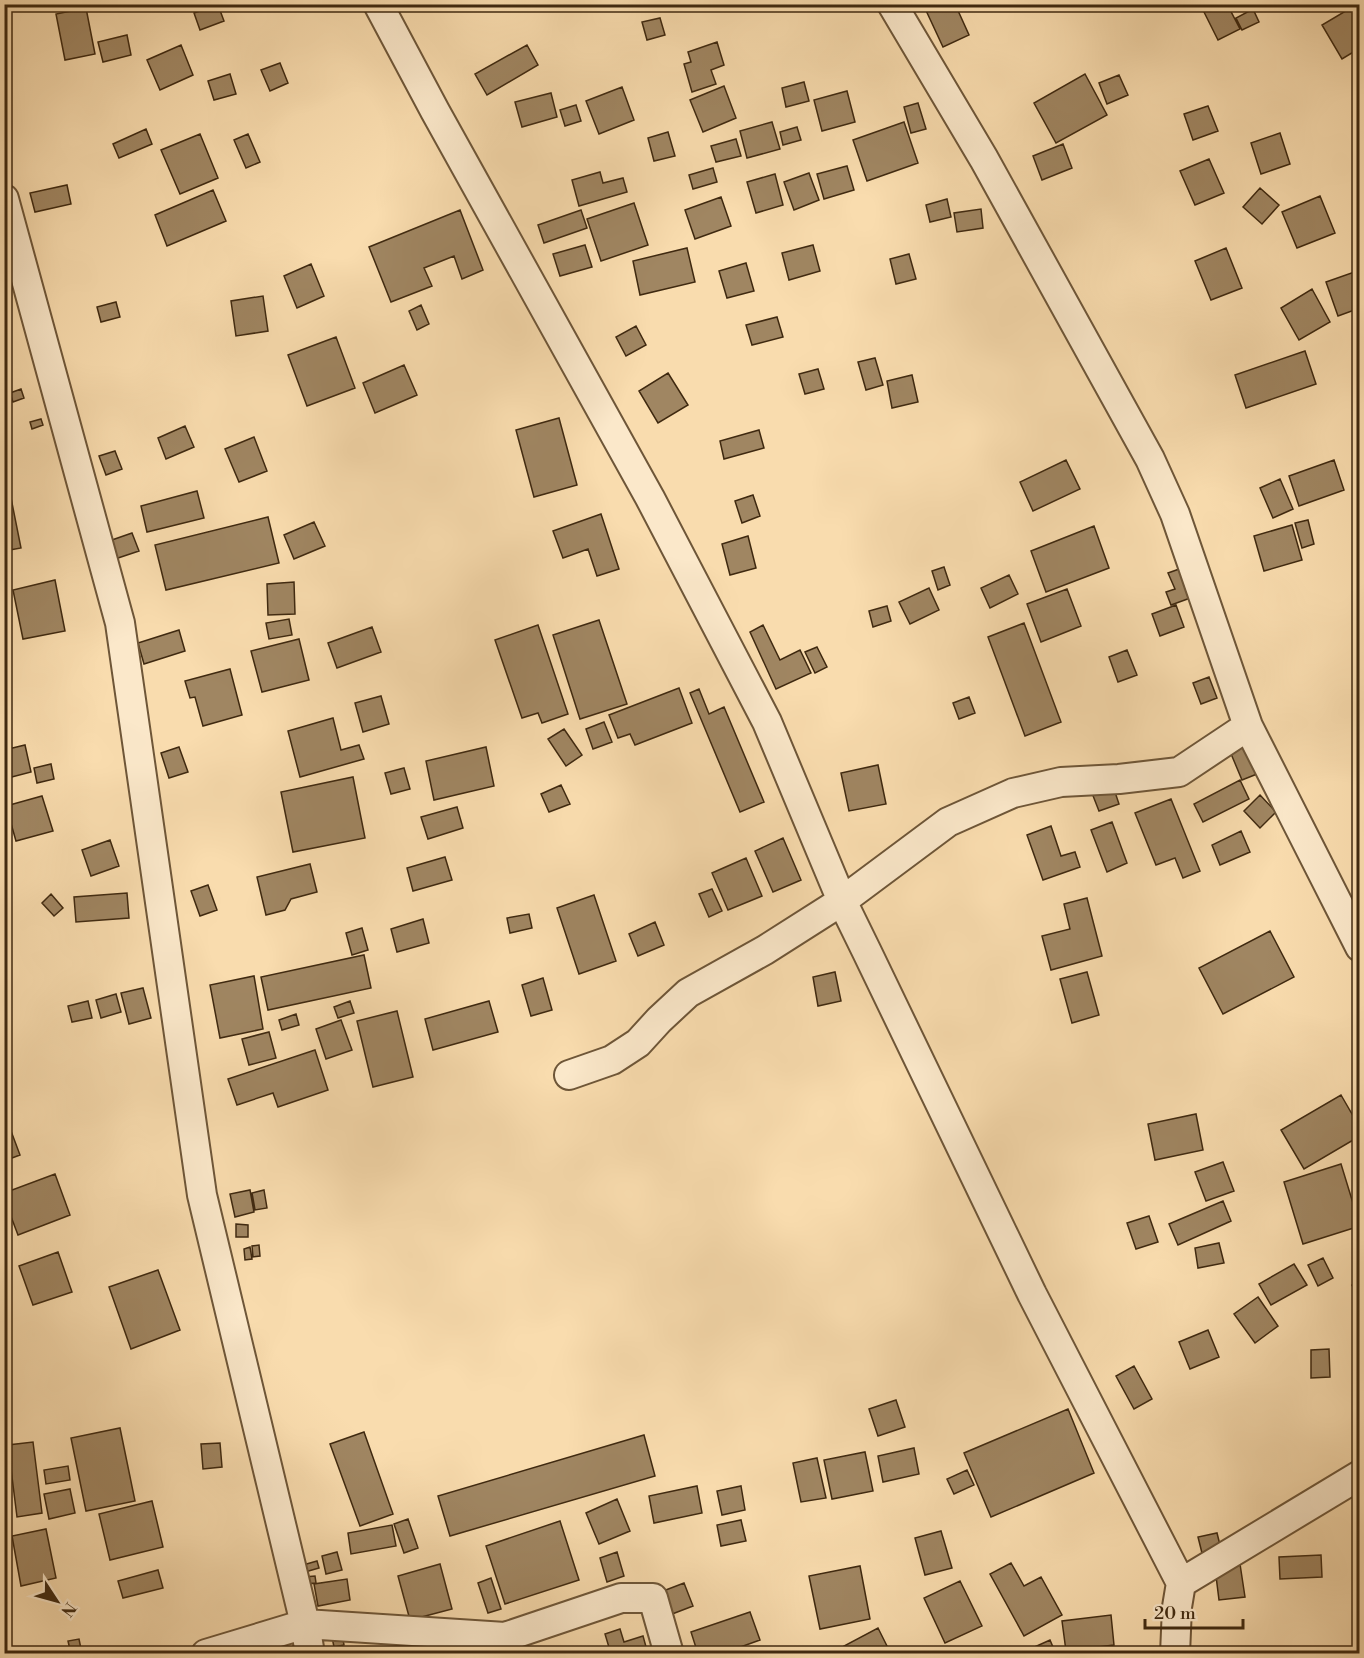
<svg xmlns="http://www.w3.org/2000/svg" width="1364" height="1658" font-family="'Libre Bodoni',serif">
<rect width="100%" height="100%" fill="#f9dcae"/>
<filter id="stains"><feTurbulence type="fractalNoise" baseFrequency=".00333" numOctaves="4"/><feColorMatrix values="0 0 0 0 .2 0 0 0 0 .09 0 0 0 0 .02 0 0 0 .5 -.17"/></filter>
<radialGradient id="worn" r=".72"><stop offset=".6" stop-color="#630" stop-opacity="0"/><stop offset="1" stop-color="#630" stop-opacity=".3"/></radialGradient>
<path fill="#a08662" stroke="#3f2910" stroke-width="1.5" d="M496,4H511L498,10Z
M923,4H955L969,35L943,47Z
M1200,4H1227L1240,29L1218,40Z
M218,5L224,21L200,30L194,13Z
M1354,6L1360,16V48L1342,59L1322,25Z
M86,8L95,54L65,60L56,14Z
M1253,9L1259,22L1242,30L1236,18Z
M660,18L665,35L647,40L642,22Z
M127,35L131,55L103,62L98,42Z
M717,42L724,65L711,70L716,84L692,92L684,64L691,62L688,52Z
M181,45L193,75L160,90L147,60Z
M527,45L538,65L487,95L475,74Z
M280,63L288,83L270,91L261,70Z
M230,74L236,94L214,100L208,81Z
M1085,74L1107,115L1056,143L1034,103Z
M1119,75L1128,95L1107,104L1099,83Z
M804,82L809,101L786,107L782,88Z
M724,86L736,118L703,132L690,100Z
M622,87L634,120L599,134L586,101Z
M847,91L855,122L822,131L814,100Z
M551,93L557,117L522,127L515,102Z
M918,103L926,129L911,133L904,107Z
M576,105L581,121L565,126L560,110Z
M1208,106L1218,131L1193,140L1184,114Z
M772,122L780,149L747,158L740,131Z
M904,122L918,163L867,181L853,140Z
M797,127L801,140L783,145L780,132Z
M146,129L152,144L119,158L113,144Z
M668,132L675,156L654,161L648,138Z
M1280,133L1290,164L1261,174L1251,143Z
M200,134L218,178L180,194L161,150Z
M248,134L260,162L246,168L234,140Z
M736,139L741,156L716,162L711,146Z
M1063,144L1072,168L1042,180L1033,156Z
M1209,159L1224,193L1195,205L1180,171Z
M847,166L854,190L824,199L817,174Z
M713,168L717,182L693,189L689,175Z
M600,172L603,183L623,178L627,192L579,206L572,180Z
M809,173L819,200L794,210L784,182Z
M775,174L783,205L756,213L747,182Z
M67,185L71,204L35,212L30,193Z
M1260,188L1279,205L1262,224L1243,207Z
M213,190L226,221L167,246L155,215Z
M1320,196L1335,233L1297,248L1282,212Z
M721,197L731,226L695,239L685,210Z
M947,199L951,217L930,222L926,205Z
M634,203L648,245L601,261L587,219Z
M981,209L983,228L957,232L954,213Z
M460,210L483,270L462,279L454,256L424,268L432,286L391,302L369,247Z
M581,210L587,228L544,243L538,225Z
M585,245L592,267L560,276L553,254Z
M813,245L820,271L789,280L782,253Z
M687,248L695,282L640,295L633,261Z
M1226,248L1242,288L1211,300L1195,261Z
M909,254L916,279L896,284L890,259Z
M746,263L754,291L727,298L719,271Z
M311,264L324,296L297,308L284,276Z
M1360,270V308L1338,316L1326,282Z
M1312,289L1330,322L1299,340L1281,308Z
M263,296L268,331L236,336L231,301Z
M116,302L120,317L101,322L97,307Z
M421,305L429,324L417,330L409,311Z
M777,317L783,337L752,345L746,325Z
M636,326L646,345L626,356L616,337Z
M1360,335V352L1354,337Z
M336,337L355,388L307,406L288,355Z
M1305,351L1316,384L1246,408L1235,375Z
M875,358L883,385L866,390L858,362Z
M404,365L417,395L375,413L363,383Z
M818,369L824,389L805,394L799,374Z
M668,373L688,405L658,423L639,391Z
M912,375L918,402L892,408L887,381Z
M21,389L24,398L13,402L10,393Z
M559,418L577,485L534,497L516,430Z
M41,419L43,425L32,429L30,422Z
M185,426L194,447L166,459L158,438Z
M759,430L764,448L724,459L720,441Z
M254,437L267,471L239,482L225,449Z
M115,451L122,469L106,475L99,456Z
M1066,460L1080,489L1033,511L1020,482Z
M1334,460L1344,490L1299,506L1289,476Z
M1280,479L1293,509L1273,518L1260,488Z
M197,491L204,518L147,532L141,506Z
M753,495L760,516L742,523L735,501Z
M11,498L21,548L4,551V499Z
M601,514L619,569L597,576L588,549L563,558L553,531Z
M268,517L279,563L166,590L155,545Z
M1308,520L1314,544L1302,548L1295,523Z
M314,522L325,546L294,559L284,535Z
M1292,525L1302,560L1264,571L1254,536Z
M1094,526L1109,568L1046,592L1031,551Z
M132,533L139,551L115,559L109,541Z
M748,536L756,568L730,575L722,544Z
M944,567L950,585L938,590L932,571Z
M1182,568L1193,597L1171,605L1166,592L1175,589L1168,573Z
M1009,575L1018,594L990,608L981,588Z
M55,580L65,631L23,639L13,590Z
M294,582L295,614L268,615L267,584Z
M929,588L939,610L910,624L899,602Z
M1067,589L1081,626L1041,642L1027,604Z
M1176,605L1184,627L1160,636L1152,614Z
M887,606L891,621L873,627L869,611Z
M289,619L292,635L269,639L266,623Z
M599,620L627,704L580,719L553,635Z
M1024,623L1061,722L1025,736L988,637Z
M538,625L568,714L542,723L538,713L522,718L495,640Z
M763,625L780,660L800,650L811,673L776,689L750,632Z
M372,627L381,652L337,668L328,643Z
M179,630L185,651L144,664L138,643Z
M299,639L309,680L262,692L251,651Z
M817,647L827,667L815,673L805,652Z
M1127,650L1137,675L1118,682L1109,657Z
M230,669L242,715L203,726L195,697L190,698L185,681Z
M1209,677L1217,698L1201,704L1193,683Z
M679,688L692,723L635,745L630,734L618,738L609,715Z
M699,689L709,714L724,707L764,802L740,812L690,693Z
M381,696L389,724L363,732L355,703Z
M969,697L975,713L959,719L953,703Z
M333,718L341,750L359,745L364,759L300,777L288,731Z
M604,722L612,742L593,749L586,729Z
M564,729L582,755L566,766L548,739Z
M1244,743L1257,774L1242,780L1229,749Z
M25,745L31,772L4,779V750Z
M179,747L188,772L169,778L161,753Z
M486,747L494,786L434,800L426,761Z
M51,764L54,779L37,783L34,768Z
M878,765L886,804L849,811L841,773Z
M404,768L410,789L391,794L385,773Z
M353,777L365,838L293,852L281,792Z
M1111,780L1119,804L1099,811L1090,788Z
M1240,780L1249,799L1203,822L1194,804Z
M561,785L570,804L549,812L541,794Z
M1260,795L1276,812L1260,828L1244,811Z
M42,796L53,831L16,841L6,806Z
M1171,799L1200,871L1183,878L1175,858L1156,865L1135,813Z
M457,807L463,828L428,839L421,817Z
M1112,822L1127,863L1107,872L1091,830Z
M1051,826L1061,856L1075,852L1080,867L1043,880L1027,835Z
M1241,831L1250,852L1220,865L1212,845Z
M783,838L801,880L773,892L755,851Z
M110,840L119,866L91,876L82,850Z
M445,857L452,880L413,891L407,868Z
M746,858L762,896L728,910L712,873Z
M310,864L317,892L291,899L285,910L266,915L257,877Z
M208,885L217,910L200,916L191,891Z
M712,889L722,911L709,917L699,894Z
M127,893L129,918L76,922L74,897Z
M51,894L63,908L54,916L42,903Z
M594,895L616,961L579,974L557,908Z
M1087,898L1102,956L1051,970L1042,936L1070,929L1064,904Z
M529,914L532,928L510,933L507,918Z
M423,919L429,943L397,952L391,929Z
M655,922L664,945L638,956L629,934Z
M362,928L368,950L352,955L346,933Z
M1270,931L1294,977L1223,1014L1199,968Z
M364,955L371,988L268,1010L261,977Z
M835,972L841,1001L818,1006L813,977Z
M1087,972L1099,1015L1072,1023L1060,979Z
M254,976L263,1029L220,1038L210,985Z
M543,978L552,1010L531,1016L522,985Z
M143,988L151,1018L129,1024L121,993Z
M116,994L121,1012L101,1018L96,1000Z
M88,1001L92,1018L72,1022L68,1006Z
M350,1001L354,1013L338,1018L334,1007Z
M489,1001L498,1032L433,1050L425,1019Z
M397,1011L413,1077L373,1087L357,1021Z
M296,1014L299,1025L282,1030L279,1020Z
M341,1020L352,1050L326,1059L316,1029Z
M269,1032L276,1058L249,1065L242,1039Z
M315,1050L328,1090L278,1107L273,1093L237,1105L228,1079Z
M1341,1095L1360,1128V1136L1304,1169L1281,1130Z
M1196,1114L1203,1150L1155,1160L1148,1124Z
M8,1123L20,1155L4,1161V1125Z
M1223,1162L1234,1191L1206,1201L1195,1172Z
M1341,1164L1360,1226L1303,1244L1284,1182Z
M55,1174L70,1215L18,1235L4,1198V1193Z
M250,1190L254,1212L235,1217L230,1194Z
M264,1190L267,1208L255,1210L252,1193Z
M1223,1201L1231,1221L1178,1245L1169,1224Z
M1149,1216L1158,1242L1136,1249L1127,1223Z
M236,1224L248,1225V1237H236Z
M1219,1243L1224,1263L1198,1268L1195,1248Z
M259,1245L260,1256L253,1257L252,1246Z
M250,1247L252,1259L245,1260L244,1249Z
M58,1252L72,1292L33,1305L19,1266Z
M1323,1258L1333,1278L1318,1286L1308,1265Z
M1294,1264L1307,1285L1271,1305L1259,1284Z
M158,1270L180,1330L131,1349L109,1287Z
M1360,1281V1302L1352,1285Z
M1258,1297L1278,1326L1255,1343L1234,1314Z
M1208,1330L1219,1357L1190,1369L1179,1342Z
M1329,1349L1330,1377L1311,1378V1350Z
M1134,1366L1152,1399L1134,1409L1116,1376Z
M896,1400L905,1427L878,1436L869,1409Z
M1068,1409L1094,1473L991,1517L964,1453Z
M120,1428L135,1501L86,1511L71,1438Z
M364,1432L393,1514L360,1526L330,1444Z
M644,1435L655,1476L450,1536L438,1496Z
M33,1442L42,1513L17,1517L8,1445Z
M220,1443L222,1467L203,1469L201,1444Z
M914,1448L919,1474L883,1482L878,1456Z
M865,1452L873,1491L832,1499L824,1460Z
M817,1458L826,1498L801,1502L793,1463Z
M68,1466L70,1480L46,1484L44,1470Z
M967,1470L974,1485L954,1494L947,1479Z
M697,1486L702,1513L654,1523L649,1496Z
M741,1486L745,1510L722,1515L717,1491Z
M70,1489L75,1513L49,1519L44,1494Z
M617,1499L630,1531L599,1544L586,1513Z
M152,1501L163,1547L110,1560L99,1514Z
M408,1519L418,1548L404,1553L394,1524Z
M741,1520L746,1541L721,1546L717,1525Z
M560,1521L579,1580L505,1604L486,1546Z
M392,1525L396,1546L351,1554L348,1533Z
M46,1529L56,1578L21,1586L12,1536Z
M941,1531L952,1568L925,1575L915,1538Z
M1217,1533L1223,1557L1204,1561L1198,1537Z
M337,1552L342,1570L326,1574L322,1556Z
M617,1552L624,1576L607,1582L600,1558Z
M1321,1555L1322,1577L1280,1579L1279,1557Z
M317,1561L319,1568L305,1572L303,1565Z
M1011,1563L1024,1586L1041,1577L1062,1615L1024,1636L990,1574Z
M440,1564L452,1609L410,1620L398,1576Z
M1240,1564L1245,1597L1219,1600L1215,1568Z
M860,1566L870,1619L820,1629L809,1576Z
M158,1570L163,1588L123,1598L118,1581Z
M315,1576L316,1583L304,1584V1577Z
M491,1578L501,1609L488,1613L478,1583Z
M347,1579L350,1600L318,1606L314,1584Z
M960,1581L982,1626L945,1643L924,1598Z
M684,1583L693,1606L667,1616L658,1593Z
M750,1612L760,1640L721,1654H698L691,1632Z
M1111,1615L1114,1645L1066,1651L1062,1621Z
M878,1628L891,1654H848L844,1646Z
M620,1629L624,1642L643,1636L648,1654H611L605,1634Z
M342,1634L344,1645L334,1647L332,1637Z
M79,1639L82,1654H71L68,1641Z
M1050,1640L1056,1654H1019Z"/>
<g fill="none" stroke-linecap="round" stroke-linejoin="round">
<g stroke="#6e5638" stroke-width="32">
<path id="street" d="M378,4L435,111L650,498L767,722L842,901L867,952L1032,1294L1181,1583L1177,1607L1175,1654
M892,4L984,159L1150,459L1175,514L1248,726L1360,947
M4,199L120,623L202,1195L305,1624L310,1654
M569,1075L612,1060L638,1043L659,1020L688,993L765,950L842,901L948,822L1013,793L1061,782L1119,779L1179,772L1248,726
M1181,1583L1360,1475
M206,1654L305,1624L505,1637L621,1598H653L669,1654"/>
</g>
<use href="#street" stroke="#fbe8ca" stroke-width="28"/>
</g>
<rect width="1364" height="1658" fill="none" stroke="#f9dcae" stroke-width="24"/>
<rect x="6" y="6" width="1352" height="1646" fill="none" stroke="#3f2910" stroke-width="3"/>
<rect x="12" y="12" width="1340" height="1634" fill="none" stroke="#3f2910" stroke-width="1.5"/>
<g transform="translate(57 1601) rotate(126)" stroke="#fbe8ca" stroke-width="4.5" paint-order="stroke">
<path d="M0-4.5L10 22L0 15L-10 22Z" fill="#3f2910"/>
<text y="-9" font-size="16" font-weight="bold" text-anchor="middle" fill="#3f2910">N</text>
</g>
<path d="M1145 1619v9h98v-9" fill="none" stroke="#3f2910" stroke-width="3"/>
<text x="1154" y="1619" font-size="18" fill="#3f2910" stroke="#fbe8ca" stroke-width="4.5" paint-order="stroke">20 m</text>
<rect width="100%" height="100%" filter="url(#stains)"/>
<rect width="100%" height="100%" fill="url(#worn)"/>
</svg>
